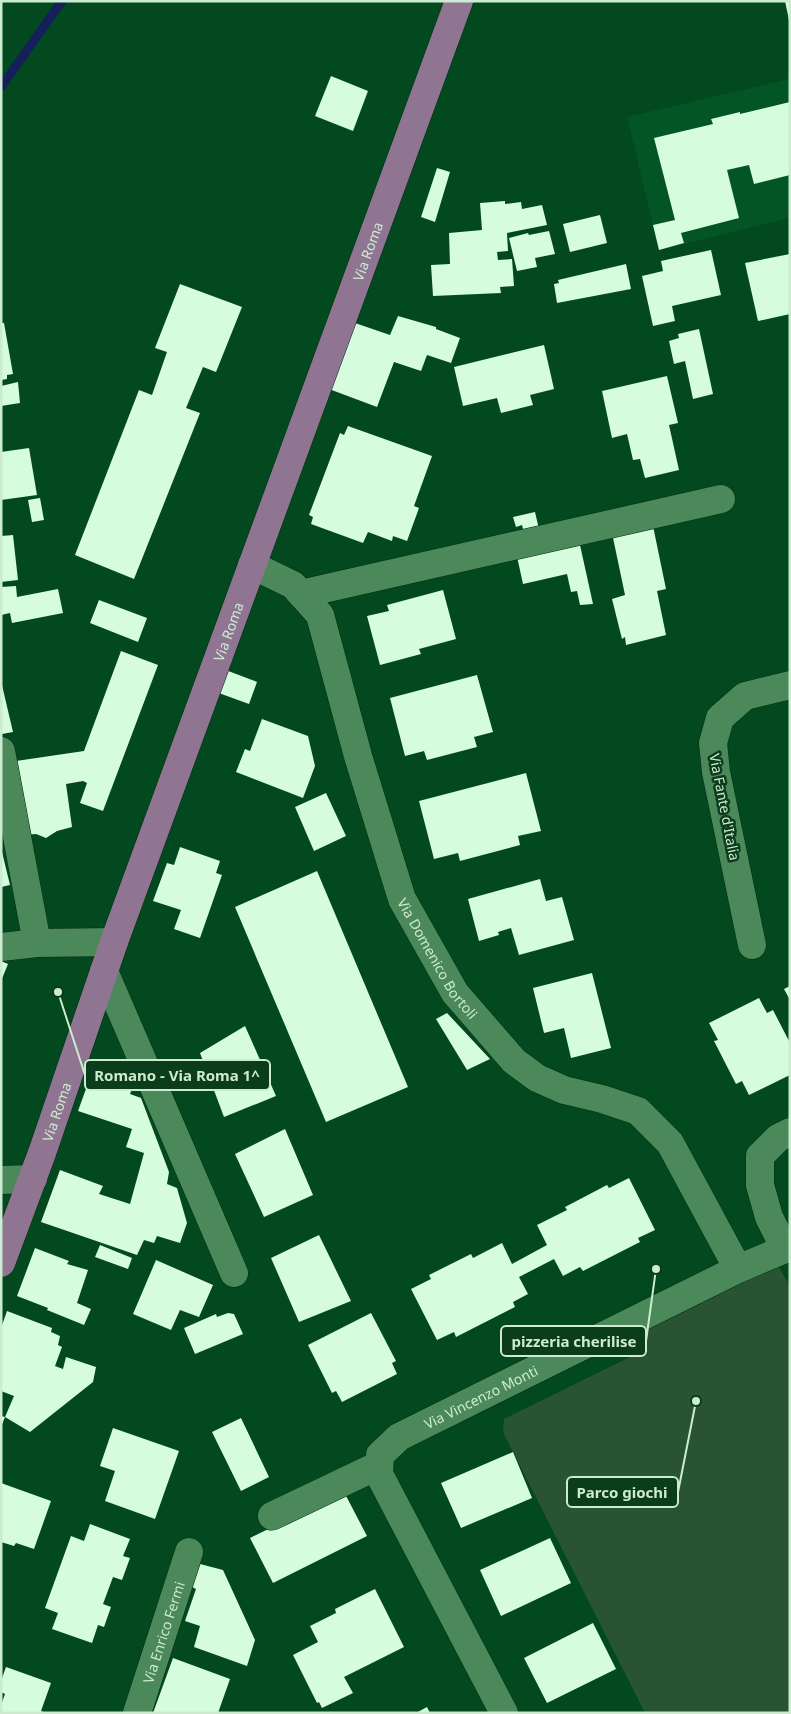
<svg xmlns="http://www.w3.org/2000/svg" width="791" height="1714" font-family="'Noto Sans',sans-serif">
<rect width="100%" height="100%" fill="#02491f"/>
<path fill="#035525" d="M790,79V218L659,250L627,117Z"/>
<path fill="#285433" d="M778,1265L790,1287V1713H645L503,1432L504,1419L632,1356L620,1330Z"/>
<g fill="none" stroke-linecap="round" stroke-linejoin="round">
<path stroke="#151f59" stroke-width="9" d="M1,87L62,1"/>
</g>
<path fill="#d5fcdc" d="M785,1H790V20H789Z
M331,76L368,91L353,131L315,116Z
M790,102V175L754,184L749,165L727,170L739,218L681,233L684,243L659,250L653,225L675,220L654,138L713,124L711,119L740,112V114Z
M437,168L450,172L435,222L421,217Z
M505,201V204L521,202L522,209L542,205L547,225L507,233L508,251L497,252L498,260L512,259L514,286L500,287L501,293L433,296L431,265L450,264L449,233L482,230L480,203Z
M600,215L607,243L570,252L563,224Z
M549,231L555,254L535,258L537,267L517,271L509,238L528,233L529,235Z
M711,250L721,295L672,306L675,321L653,326L642,276L663,271L661,261Z
M790,254V314L758,321L745,263Z
M626,264L631,289L557,303L554,284L559,283L558,280Z
M180,284L242,307L216,372L203,367L186,408L200,413L134,579L75,555L139,390L152,395L167,352L155,348Z
M398,316L436,327V329L460,338L451,363L427,355L421,371L394,362L377,407L329,389L355,323L390,335Z
M1,323H4L13,374L7,375V379L1,380Z
M699,329L713,394L693,399L685,361L674,364L669,341L679,338L678,334Z
M544,345L554,389L530,395L533,405L501,413L497,398L463,406L454,367Z
M667,376L678,423L669,425L679,470L645,478L640,459L633,460L627,434L612,438L602,391Z
M18,382L20,403L1,406V386Z
M348,426L432,456L414,506L419,508L407,541L393,536L392,541L368,532L363,543L311,524L313,517L309,515L340,433L344,435Z
M29,448L37,495L1,500V452Z
M40,498L44,520L32,522L28,500Z
M535,512L539,529L524,533L522,525L516,527L513,517Z
M653,526L666,589L657,591L666,635L626,645L625,637L622,639L612,599L625,595L612,533Z
M13,535L18,580L1,582V536Z
M580,545L593,604L580,605L577,591L571,592L567,574L523,584L516,552Z
M16,586L17,597L58,589L63,613L12,623L10,613L1,615V587Z
M443,590L456,639L419,649L421,654L380,665L367,616L389,611L387,605Z
M99,600L147,618L138,642L90,623Z
M121,651L158,665L103,811L80,803L87,783L83,781L66,784L72,827L57,831L46,838L36,834L23,835L16,761L84,751Z
M223,669L257,682L249,704L216,692Z
M477,675L493,732L474,737L477,747L427,760L424,751L405,756L390,698Z
M1,681L13,732L2,734L1,731Z
M262,719L308,736L315,766L303,798L236,772L245,749L250,751Z
M526,773L541,831L518,836L520,845L460,861L458,853L434,859L419,801Z
M326,793L346,836L314,851L295,807Z
M180,847L220,861L216,873L222,875L200,938L174,929L181,910L153,901L167,863L174,865Z
M1,848L10,885L1,887Z
M317,871L408,1087L326,1122L235,907Z
M540,879L546,901L562,897L574,940L519,955L511,928L498,932L499,935L479,941L468,899Z
M1,961L8,964L1,981Z
M592,973L611,1048L571,1058L564,1028L544,1033L533,988Z
M790,986V1000L784,989Z
M759,998L767,1013L773,1010L790,1043V1075L749,1095L742,1081L736,1084L714,1041L718,1040L709,1023Z
M447,1013L490,1059L467,1070L436,1019Z
M245,1026L276,1096L224,1117L200,1053Z
M95,1064L136,1078L130,1094L141,1098L169,1172L167,1184L177,1188L187,1223L180,1243L157,1236L154,1243L144,1240L137,1255L41,1222L60,1170L103,1186L99,1194L130,1204L144,1153L126,1147L132,1129L78,1111Z
M285,1129L313,1195L264,1217L235,1154Z
M629,1178L655,1230L638,1238L640,1242L583,1271L580,1267L563,1276L554,1259L519,1277L528,1294L513,1302L515,1307L456,1337L454,1332L437,1340L411,1289L431,1279L429,1275L471,1254L473,1258L502,1243L512,1264L547,1245L537,1225L567,1210L565,1207L607,1185L609,1188Z
M319,1235L351,1301L299,1322L271,1258Z
M100,1245L132,1258L128,1269L95,1257Z
M35,1248L69,1261L67,1264L88,1270L77,1303L91,1309L84,1325L47,1310L48,1308L17,1296Z
M156,1260L213,1285L199,1317L180,1310L171,1330L133,1314Z
M7,1311L52,1328L51,1332L60,1336L58,1345L62,1347L55,1366L63,1369L66,1357L96,1367L93,1382L30,1432L5,1417L1,1427V1416L5,1417L14,1396L1,1391V1328Z
M228,1313L234,1314L243,1334L195,1354L184,1328L216,1314L217,1317Z
M371,1313L396,1361L392,1363L397,1374L342,1402L336,1391L332,1393L308,1345Z
M241,1418L269,1477L241,1491L212,1432Z
M113,1428L179,1451L155,1519L105,1501L115,1471L100,1466Z
M513,1452L532,1498L461,1528L441,1483Z
M1,1483L51,1501L34,1549L16,1543L14,1546L1,1542Z
M344,1492L367,1536L273,1583L250,1538Z
M90,1524L130,1539L123,1556L130,1558L122,1580L113,1577L103,1604L111,1607L104,1627L98,1625L92,1643L52,1629L58,1613L45,1608L71,1536L84,1541Z
M550,1538L571,1583L501,1616L480,1570Z
M200,1564L223,1570L255,1640L247,1666L194,1647L200,1626L185,1621L196,1589L192,1587Z
M375,1589L404,1647L344,1677L353,1693L322,1708L319,1702L317,1703L293,1655L318,1642L310,1626L336,1613L335,1609Z
M593,1623L616,1669L547,1703L524,1658Z
M173,1658L230,1679L218,1713H153Z
M6,1667L51,1683L41,1711L46,1713H1V1705L5,1694L1,1692V1681Z
M427,1707L430,1713H416Z"/>
<g fill="none" stroke-linecap="round" stroke-linejoin="round">
<g stroke="#092a13" stroke-width="29">
<g id="minor">
<path id="s1" d="M252,565L293,585L320,615L358,756L402,899L455,993L514,1061L537,1078L564,1090L602,1099L638,1111L670,1143L738,1269"/>
<path d="M301,594L721,499"/>
<path d="M1,751L37,943"/>
<path d="M752,945L716,772L713,743L720,718L745,696L790,685"/>
<path d="M1,947L37,943L114,942"/>
<path d="M104,971L234,1273"/>
<path d="M1,1180L33,1179"/>
<path d="M272,1516L379,1465"/>
<path id="s2" d="M137,1713L189,1552"/>
<path id="s3" d="M504,1713L379,1474L380,1455L399,1437L738,1269L785,1249L769,1217L760,1185V1156L778,1138L790,1132"/>
</g>
</g>
<g stroke="#092a13" stroke-width="29">
<g id="major">
<path id="s4" d="M1,1263L42,1153L114,942L459,1"/>
</g>
</g>
<use href="#minor" stroke="#4b895a" stroke-width="28"/>
<use href="#major" stroke="#8f7591" stroke-width="28"/>
</g>
<g text-anchor="middle" dominant-baseline="central" stroke-width="5" stroke-linejoin="round" paint-order="stroke">
<g font-size="14" fill="#ccebd1" stroke="#0b3c1b">
<text stroke="none"><textPath href="#s4" startOffset="1076">Via Roma</textPath></text>
<text stroke="none"><textPath href="#s4" startOffset="671">Via Roma</textPath></text>
<text transform="translate(725 807) rotate(79)">Via Fante d'Italia</text>
<text stroke="none"><textPath href="#s1" startOffset="451">Via Domenico Bortoli</textPath></text>
<text stroke="none"><textPath href="#s4" startOffset="161">Via Roma</textPath></text>
<text stroke="none"><textPath href="#s3" startOffset="406">Via Vincenzo Monti</textPath></text>
<text stroke="none"><textPath href="#s2" startOffset="85">Via Enrico Fermi</textPath></text>
</g>
</g>
<path fill="none" stroke="#ccebd1" stroke-width="2" d="M58 992L85 1075M656 1269L646 1341M696 1401L678 1492"/>
<g fill="#ccebd1" stroke="#0b3c1b" stroke-width="2">
<circle cx="58" cy="992" r="5"/>
<circle cx="656" cy="1269" r="5"/>
<circle cx="696" cy="1401" r="5"/>
</g>
<g fill="#0b3c1b" stroke="#ccebd1" stroke-width="2">
<rect x="85" y="1060" width="185" height="30" rx="5"/>
<rect x="501" y="1326" width="145" height="30" rx="5"/>
<rect x="567" y="1477" width="111" height="30" rx="5"/>
</g>
<g font-size="15" text-anchor="middle" font-weight="bold" fill="#ccebd1">
<text x="177" y="1081">Romano - Via Roma 1^</text>
<text x="574" y="1347">pizzeria cherilise</text>
<text x="622" y="1498">Parco giochi</text>
</g>
<rect width="791" height="1714" fill="none" stroke="#ccebd1" stroke-width="5"/>
</svg>
